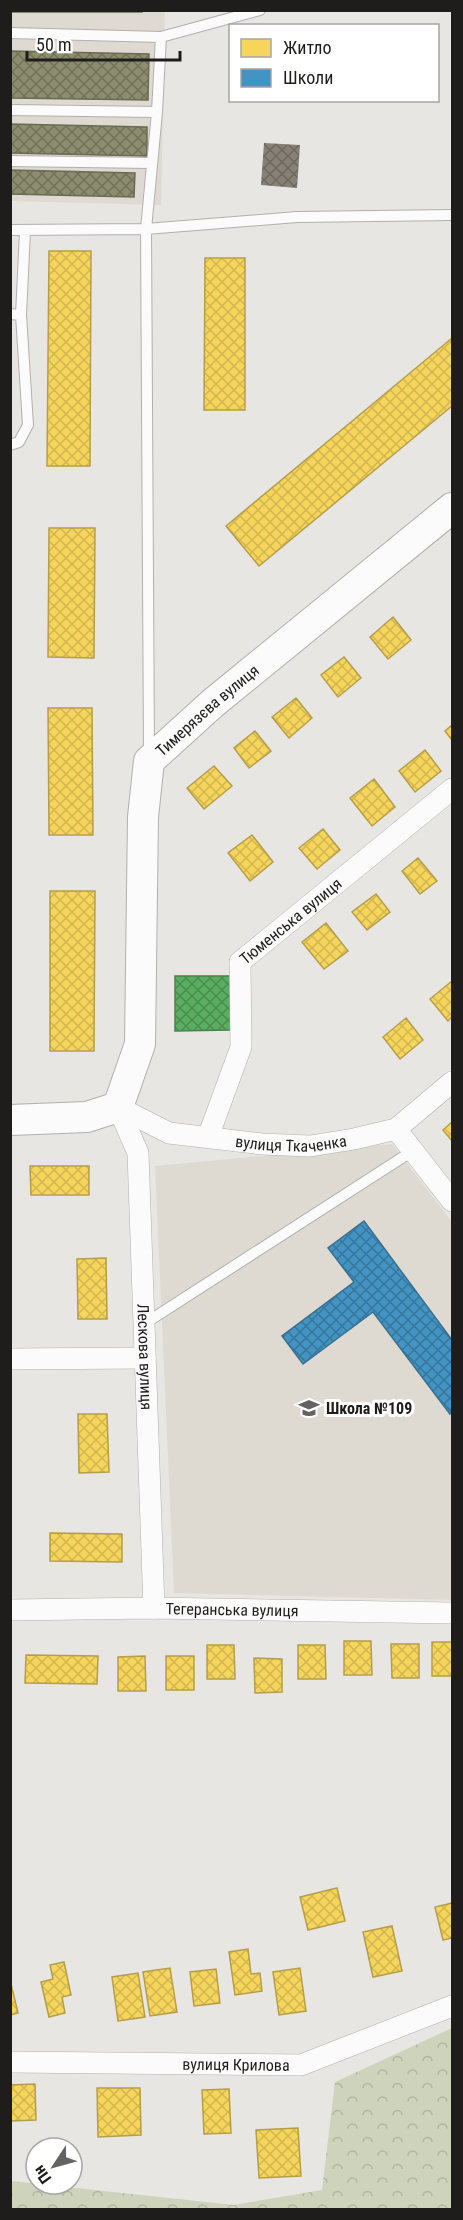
<svg xmlns="http://www.w3.org/2000/svg" width="463" height="2220" font-family="'Roboto Condensed',sans-serif">
<defs>
<pattern id="forest-crowns" width="20" height="18" patternUnits="userSpaceOnUse" patternTransform="scale(1.5)"><rect width="20" height="18" fill="#cdd4bb"/><path d="M2 6a3 3 0 1 1 6 0M12 15a3 3 0 1 1 6 0" fill="none" stroke="#b0b6a0"/></pattern>
<pattern id="homes-cross-hatch" width="8" height="8" patternUnits="userSpaceOnUse" patternTransform="scale(1.5)"><rect width="8" height="8" fill="#f6d55c"/><path d="M0 0l8 8M0 8l8-8" fill="none" stroke="#d2b64f"/></pattern>
<pattern id="schools-cross-hatch" width="8" height="8" patternUnits="userSpaceOnUse" patternTransform="scale(1.5)"><rect width="8" height="8" fill="#4393c3"/><path d="M0 0l8 8M0 8l8-8" fill="none" stroke="#37779e"/></pattern>
<pattern id="public-cross-hatch" width="8" height="8" patternUnits="userSpaceOnUse" patternTransform="scale(1.5)"><rect width="8" height="8" fill="#5aae61"/><path d="M0 0l8 8M0 8l8-8" fill="none" stroke="#4a8d4f"/></pattern>
<pattern id="industry-cross-hatch" width="8" height="8" patternUnits="userSpaceOnUse" patternTransform="scale(1.5)"><rect width="8" height="8" fill="#8c8c6e"/><path d="M0 0l8 8M0 8l8-8" fill="none" stroke="#72725a"/></pattern>
<pattern id="building-cross-hatch" width="8" height="8" patternUnits="userSpaceOnUse" patternTransform="scale(1.5)"><rect width="8" height="8" fill="#868076"/><path d="M0 0l8 8M0 8l8-8" fill="none" stroke="#6d6860"/></pattern>
</defs>
<rect width="100%" height="100%" fill="#e8e6e3"/>
<path fill="#dedad2" d="M11,11H165L161,205L11,201Z
M392,1144L452,1222V1600L174,1593L155,1166Z"/>
<path fill="url(#forest-crowns)" d="M452,2028V2209H11V2181L234,2205L322,2190L335,2082Z"/>
<path fill="url(#homes-cross-hatch)" stroke="#b59e49" stroke-width="1.5" d="M49,251H91L90,466H47Z
M205,258H245V410H204Z
M452,338V406L259,566L226,526Z
M49,528H95L94,658L48,657Z
M393,617L411,640L388,659L370,637Z
M344,657L361,678L338,697L321,675Z
M296,698L312,718L289,738L272,717Z
M48,708H92L93,835H49Z
M452,725V740L445,731Z
M255,731L271,751L249,768L234,748Z
M425,750L441,771L415,792L399,771Z
M214,766L232,786L204,809L187,788Z
M374,779L395,807L372,826L350,798Z
M323,829L340,850L317,869L299,848Z
M252,835L273,862L250,881L228,853Z
M418,858L437,881L420,894L402,871Z
M50,891H95L94,1051H50Z
M376,894L390,912L367,930L352,912Z
M326,923L348,951L324,969L302,942Z
M452,981V1017L448,1021L430,999Z
M406,1018L423,1040L400,1059L383,1037Z
M452,1122V1141L443,1130Z
M30,1166H89V1195H31Z
M106,1258L107,1319H78L77,1259Z
M78,1414H107L109,1472L79,1473Z
M50,1533L122,1534V1562L50,1561Z
M344,1641H371L372,1675H344Z
M432,1642H452V1676H432Z
M391,1644H419V1678H392Z
M207,1645H234L235,1679H207Z
M298,1645H325L326,1679H298Z
M26,1655L98,1656L97,1684L25,1683Z
M145,1656L146,1691H118V1657Z
M166,1656H194V1690H166Z
M254,1658L282,1659V1692L255,1693Z
M337,1888L345,1921L308,1930L300,1897Z
M452,1903V1938L443,1940L435,1907Z
M392,1926L402,1971L373,1977L363,1932Z
M248,1949L251,1974L260,1973L262,1991L235,1995L229,1952Z
M64,1962L71,1995L62,1997L65,2013L49,2017L41,1982L53,1979L50,1965Z
M170,1968L177,2012L150,2016L143,1972Z
M300,1968L306,2011L279,2015L273,1972Z
M216,1969L220,2003L194,2006L190,1972Z
M138,1973L145,2017L118,2021L112,1977Z
M10,1980L18,2013L10,2015Z
M35,2084L36,2120L10,2121V2085Z
M97,2088H140L141,2135L98,2137Z
M229,2089L231,2133L204,2134L202,2090Z
M298,2128L301,2176L259,2178L256,2130Z"/>
<path fill="url(#schools-cross-hatch)" stroke="#387091" stroke-width="1.5" d="M364,1221L452,1340V1412L450,1414L373,1312L303,1364L282,1336L354,1282L328,1248Z"/>
<path fill="url(#public-cross-hatch)" stroke="#48824c" stroke-width="1.5" d="M175,976H231V1030L175,1031Z"/>
<path fill="url(#industry-cross-hatch)" stroke="#6b6b55" stroke-width="1.5" d="M10,10H142V12H10Z
M10,51L149,54L148,100L10,98Z
M10,124L147,127V156L10,153Z
M10,170L135,173L134,197L10,194Z"/>
<path fill="url(#building-cross-hatch)" d="M264,143L300,145L297,188L261,185Z"/>
<g fill="none" stroke-linecap="round" stroke-linejoin="round">
<g stroke="#b1b0ae" stroke-width="12">
<path id="lane" d="M10,33L161,37L157,112L146,229L10,230
M161,37L260,10
M10,110L157,112
M10,161L152,163
M10,314L21,315L25,231
M10,445L19,442L28,425L21,315
M149,753L146,229L297,217L452,215
M144,1324L414,1150"/>
</g>
<g stroke="#b1b0ae" stroke-width="22">
<g id="street">
<path id="s1" d="M118,1107L138,1153L154,1608"/>
<path id="s2" d="M118,1107L169,1133L262,1144L310,1146L354,1139L396,1129L452,1082"/>
<path d="M396,1129L452,1201"/>
<path id="s3" d="M208,1137L241,1047L240,962L452,789"/>
<path d="M10,1359L145,1358"/>
<path id="s4" d="M10,1610L154,1608L452,1613"/>
<path id="s5" d="M10,2062L301,2065L452,2006"/>
</g>
</g>
<g stroke="#b1b0ae" stroke-width="32">
<g id="secondary">
<path id="s6" d="M10,1120L87,1117L118,1107L140,1044L143,817L149,761L213,703L452,508"/>
</g>
</g>
<use href="#lane" stroke="#fcfbfb" stroke-width="10"/>
<use href="#street" stroke="#fcfbfb" stroke-width="21"/>
<use href="#secondary" stroke="#fcfbfb" stroke-width="30"/>
</g>
<defs>
<g id="school-bare" transform="scale(1.62)"><path d="M0-5L7-2L0 1L-7-2ZM-4 1L0 2.5L4 1V4Q0 6-4 4Z" fill="#656362" stroke="#fff" stroke-width="2.5" paint-order="stroke"/></g>
</defs>
<g fill-rule="evenodd">
<use href="#school-bare" x="309" y="1408"/>
</g>
<g text-anchor="middle" dominant-baseline="central" stroke-width="6" stroke-linejoin="round" paint-order="stroke">
<g font-size="16" fill="#1e1d1c" stroke="#fff">
<text stroke="none"><textPath href="#s6" startOffset="537">Тимерязєва вулиця</textPath></text>
<text stroke="none"><textPath href="#s3" startOffset="246">Тюменська вулиця</textPath></text>
<text stroke="none"><textPath href="#s2" startOffset="180">вулиця Ткаченка</textPath></text>
<text stroke="none"><textPath href="#s1" startOffset="254">Лескова вулиця</textPath></text>
<text stroke="none"><textPath href="#s4" startOffset="222">Тегеранська вулиця</textPath></text>
<text stroke="none"><textPath href="#s5" startOffset="226">вулиця Крилова</textPath></text>
</g>
<g font-size="16" font-weight="bold" fill="#1e1d1c" stroke="#fff" text-anchor="start">
<text x="326" y="1408">Школа №109</text>
</g>
</g>
<rect width="463" height="2220" fill="none" stroke="#1e1d1c" stroke-width="24"/>
<rect x="229" y="24" width="210" height="78" fill="#ffffff" stroke="#a5a5a4" stroke-width="1.5"/>
<rect x="241" y="39" width="30" height="18" fill="#f6d55c" stroke="#a5a5a4" stroke-width="1.5"/>
<text x="283" y="54" font-size="18" fill="#1e1d1c">Житло</text>
<rect x="241" y="69" width="30" height="18" fill="#4393c3" stroke="#a5a5a4" stroke-width="1.5"/>
<text x="283" y="84" font-size="18" fill="#1e1d1c">Школи</text>
<g transform="translate(54 2166) rotate(234)"><circle r="28" fill="#ffffff" stroke="#a5a5a4" stroke-width="1.5"/>
<path d="M0-4.5L10 22L0 15L-10 22Z" fill="#656362"/>
<text y="-9" font-size="16" font-weight="bold" text-anchor="middle" fill="#1e1d1c">Пн</text>
</g>
<path d="M27 51v9h153v-9" fill="none" stroke="#1e1d1c" stroke-width="3"/>
<text x="36" y="51" font-size="18" fill="#1e1d1c" stroke="#ffffff" stroke-width="4.5" paint-order="stroke">50 m</text>
</svg>
